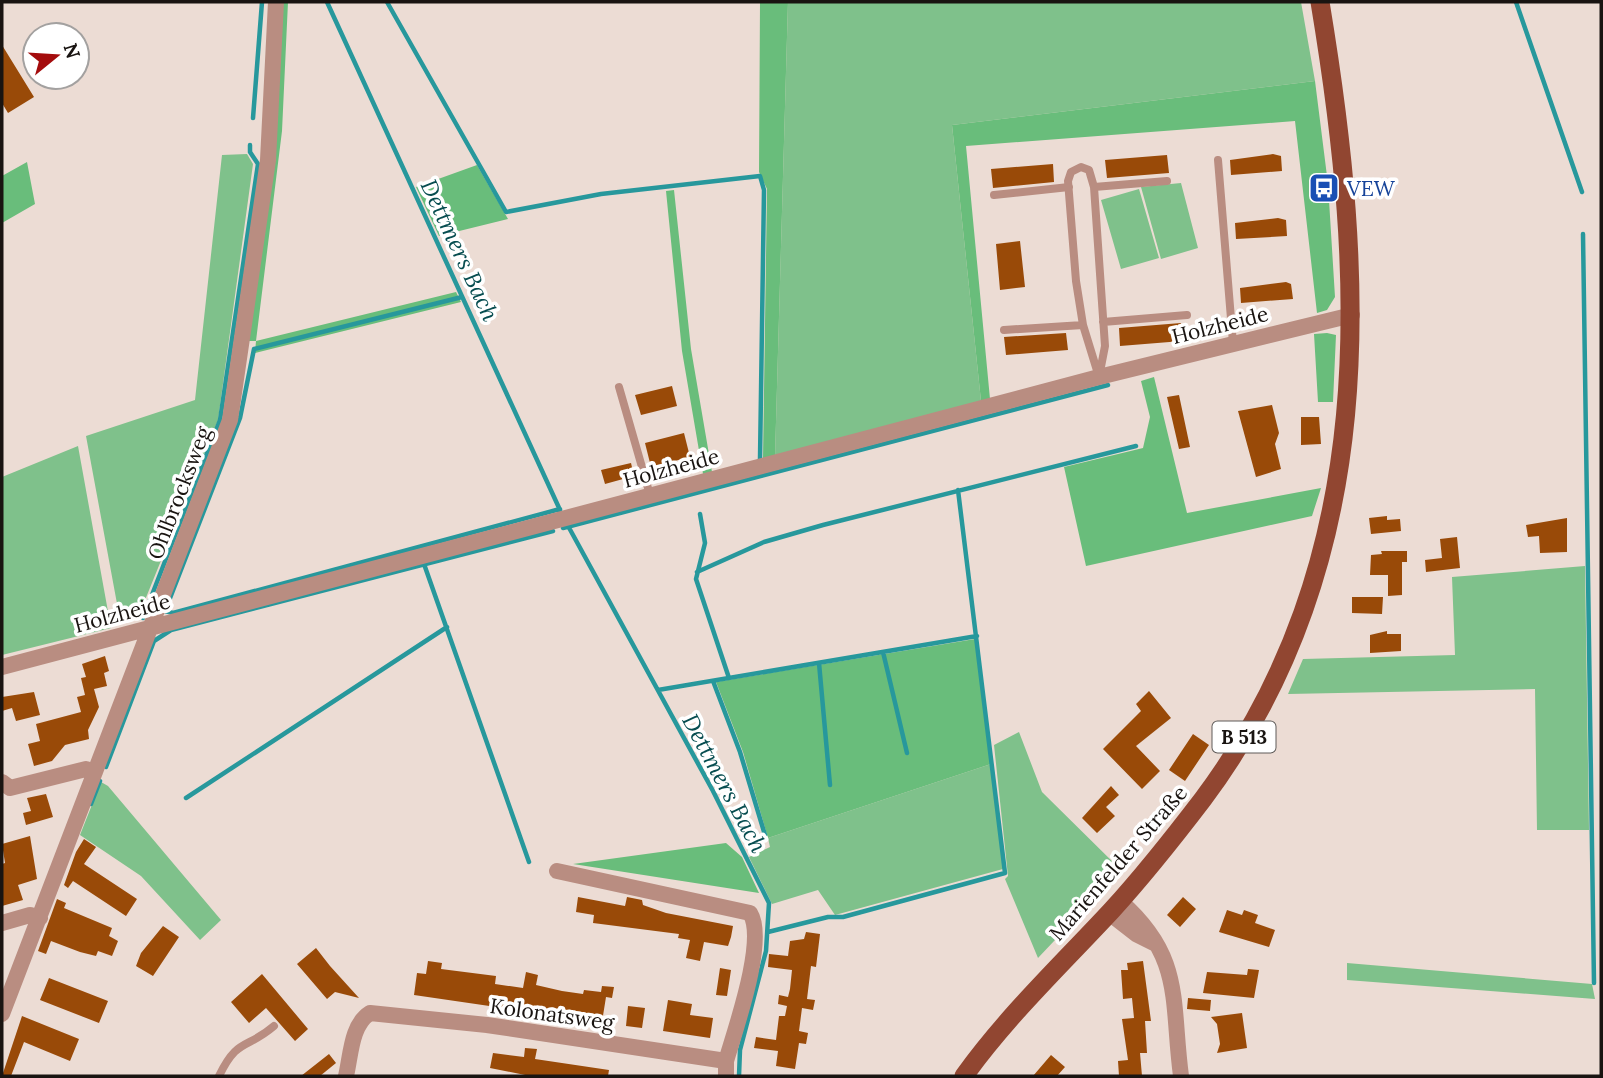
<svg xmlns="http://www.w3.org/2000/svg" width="1603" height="1078" font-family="Lora,serif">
<rect width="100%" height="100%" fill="#ecdcd4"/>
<path fill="#7fc18b" d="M788,2H1301L1315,81L952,125L981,401L775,457Z
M247,154L253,164L218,420L143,605L118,609L86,436L195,400L222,155Z
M1181,183L1198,248L1161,259L1141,187Z
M1139,189L1159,258L1121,269L1101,200Z
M78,446L111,628L2,655V477Z
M1585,566L1589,830H1537L1535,689L1288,694L1303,659L1455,655L1452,577Z
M1019,732L1042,792L1121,870L1038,958L1005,879L1008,876L994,745Z
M991,764L1003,869L835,915L818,890L772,904L749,857L770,847L768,838Z
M101,782L108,786L221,920L200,940L141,876L80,835Z
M1347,963L1592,984L1595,999L1347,980Z"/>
<path fill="#69bd7b" d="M281,2H288L282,131L256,341L456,292L461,302L255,353L256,341H248Z
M760,2H788L775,457L763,459L767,189L759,172Z
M1315,81L1328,184L1335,297L1327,310L1317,313L1295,121L966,146L990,399L981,401L952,125Z
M27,162L35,204L2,223V176Z
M477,165L508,219L439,236L416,187Z
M674,190L691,349L712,472L703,474L682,351L666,191Z
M1327,333L1336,335L1333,402H1318L1314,334Z
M1154,377L1187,513L1321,488L1312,516L1086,566L1064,467L1143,448L1150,417L1141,381Z
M975,639L991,764L768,838L743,752L716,682Z
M726,843L742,857L759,893L573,864Z"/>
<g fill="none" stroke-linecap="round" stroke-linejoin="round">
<path stroke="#27989c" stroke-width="4.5" d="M327,2L560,510
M387,2L506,212L601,194L760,176L764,190L760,460
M1516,2L1582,192
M253,118L262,2
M1583,234L1594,983
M462,297L254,349L240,418L165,611L173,613L560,509
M700,514L705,543L696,579L729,678
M567,524L713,791L769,903L766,951L740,1050L739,1076
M563,528L1108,385
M424,564L529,862
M697,572L764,542L823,525L1136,446
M143,618L220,420L258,164L250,152V145
M883,652L907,753
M819,663L830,785
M713,681L740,752L765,835
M658,690L977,636
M106,767L154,641L171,630L553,531
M186,798L447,627
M91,804L100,781
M768,932L828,917H843L1005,873L958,490"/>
</g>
<path fill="#994a08" d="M2,45L34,97L8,113L2,103Z
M1273,154L1281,156L1282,171L1231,175L1230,160Z
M1167,155L1169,173L1107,178L1105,160Z
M1053,164L1054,182L993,188L991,169Z
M1278,218L1286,220L1287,236L1236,239L1235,223Z
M1020,241L1025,287L1000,290L996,244Z
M1286,282L1291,284L1293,299L1241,303L1240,288Z
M1181,323L1182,341L1120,346L1119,328Z
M1066,333L1068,350L1006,355L1004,337Z
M672,386L677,406L641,415L635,395Z
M1179,395L1190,447L1179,449L1167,397Z
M1272,405L1279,433L1275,444L1281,469L1256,477L1238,411Z
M1301,417H1319L1321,444L1301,445Z
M684,433L690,457L651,467L645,443Z
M631,463L634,476L605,484L601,470Z
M1387,516V520L1400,519L1401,531L1371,534L1369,518Z
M1567,518V552L1540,553L1539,536L1528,537L1526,525Z
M1457,537L1460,568L1426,572L1425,560L1442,558L1440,539Z
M1381,551H1407V562H1402V595L1388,596V575H1370L1371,555L1382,554Z
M1352,597H1383L1382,614L1352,613Z
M1387,631V634H1401V651L1370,653V635Z
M105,656L109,671L104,673L107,686L94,689L99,707L88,730L89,739L65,745L52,761L34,766L28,744L40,741L36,724L81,712L77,697L85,695L81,678L86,677L82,664Z
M1149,691L1171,718L1136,746L1160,771L1142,789L1103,749L1141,711L1136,704Z
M34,692L40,715L16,721L12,708L2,711V697Z
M1193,734L1209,745L1185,781L1169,770Z
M1111,786L1119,795L1106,807L1115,816L1097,833L1082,818Z
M46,794L53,817L26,825L23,813L31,811L27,798Z
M30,836L37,879L18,885L23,900L2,906V864L5,863L2,844Z
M84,839L96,847L84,864L137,899L126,916L73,881L68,888L64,885L76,852Z
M578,897L625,906L627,897L642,900L643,905L666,913L733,926L731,937L728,946L704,942L700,961L686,958L690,940L678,938L679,934L593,923L594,915L576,912Z
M1183,897L1196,909L1180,927L1167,915Z
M57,899L66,903L64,908L112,928L109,936L118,941L112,956L98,951L96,956L80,952L51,941L46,954L38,951Z
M1227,910L1242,915L1244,910L1258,915L1255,923L1275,930L1269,947L1219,932Z
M163,926L179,937L153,976L136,966L141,953Z
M806,932L820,934L816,967L811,966L807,999L815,1000L813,1010L802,1008L799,1031L808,1033L806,1044L799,1043L795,1069L776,1066L778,1051L754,1048L756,1037L776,1040L779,1016H785L787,1006L778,1004L779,995L788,997L790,989L792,970L768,967L769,954L788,956L790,941L804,939Z
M316,948L330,966L359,998L335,992L327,999L297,964Z
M428,961L442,963L441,969L496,976L495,984L523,988L526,972L538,975L536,985L562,991L583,994L584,990L601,992L602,986L614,987L612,998L606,997L602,1022L586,1020L587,1013L560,1009L559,1016L414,995L417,973L426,974Z
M1143,961L1151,1021H1145L1147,1053H1140L1142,1076H1119L1118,1061L1128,1060L1122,1019L1134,1018L1132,998L1123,999L1121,970H1128L1127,963Z
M720,968L731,970L727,996L716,995Z
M1248,969L1259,970L1254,998L1203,993L1207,972L1247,975Z
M262,974L308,1029L295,1041L266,1008L249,1023L231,1002Z
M49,978L108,1001L99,1023L40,1000Z
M1188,998L1211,1000L1210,1011L1187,1009Z
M668,1000L692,1004L690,1015L713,1018L710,1038L663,1031Z
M628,1006L645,1008L642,1028L626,1026Z
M1242,1013L1247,1048L1217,1053L1220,1044L1217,1024L1211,1017Z
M22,1016L79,1039L70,1061L24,1042L11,1076H2Z
M525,1048L537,1049L535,1059L609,1070L608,1076H530L490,1068L493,1053L524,1057Z
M329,1054L336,1063L320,1076H301Z
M1051,1055L1065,1067L1057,1076H1033Z"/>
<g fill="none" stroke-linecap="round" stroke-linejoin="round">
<path stroke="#b98d81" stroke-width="8" d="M1218,160L1233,343
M1081,167L1089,170L1094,187L1105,346L1099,377L1083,325L1076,281L1068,181L1071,172Z
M1094,187L1167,181
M994,195L1069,187
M1103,322L1187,315
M1004,330L1083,325
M619,387L650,495
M219,1076C238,1037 246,1050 274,1026"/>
<path stroke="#b98d81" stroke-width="16" d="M2,667L1099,377L1352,315
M2,782L10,788L86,769L95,772
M557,871L750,913C767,940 735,1030 726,1061V1076
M1120,901C1184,957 1171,1001 1181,1076
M1109,913L1136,934L1154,943
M2,923L30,915L40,918
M2,1014L230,420L268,160L276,2
M346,1076C351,1055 351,1025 370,1013L487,1025L726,1061"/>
<path stroke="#914631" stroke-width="19" d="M964,1076C1007,1016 1062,964 1112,910C1144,875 1174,837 1203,799C1381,561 1366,279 1320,2"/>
</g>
<defs>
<g id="bus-square" transform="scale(1.575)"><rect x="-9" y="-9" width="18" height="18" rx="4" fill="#1a4fb4" stroke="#fff"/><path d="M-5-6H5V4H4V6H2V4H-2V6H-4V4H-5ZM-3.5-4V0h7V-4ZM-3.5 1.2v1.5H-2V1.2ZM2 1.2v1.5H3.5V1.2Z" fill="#fff"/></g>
</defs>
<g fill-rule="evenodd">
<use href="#bus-square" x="1324" y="188"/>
</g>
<g text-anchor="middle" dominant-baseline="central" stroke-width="7" stroke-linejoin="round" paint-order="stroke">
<rect fill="#fff" stroke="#5e5a58" stroke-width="2" x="1212.5" y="721.5" width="63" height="31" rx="5"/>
<g font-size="19" font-weight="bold" fill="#191411">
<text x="1244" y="737">B 513</text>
</g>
<g font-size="21" fill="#164399" stroke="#fff" text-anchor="start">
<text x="1347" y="188">VEW</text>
</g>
<g font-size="21" fill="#191411" stroke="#fff">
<text transform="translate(1220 325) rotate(-14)">Holzheide</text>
<text transform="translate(671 468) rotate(-15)">Holzheide</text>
<text transform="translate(179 493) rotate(-69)">Ohlbrocksweg</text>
<text transform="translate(122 613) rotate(-15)">Holzheide</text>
<text transform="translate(1118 863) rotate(-49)">Marienfelder Straße</text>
<text transform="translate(552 1014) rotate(8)">Kolonatsweg</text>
</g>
<g font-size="23" font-style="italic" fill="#074d50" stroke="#fff">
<text transform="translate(460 250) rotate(65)">Dettmers Bach</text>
<text transform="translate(725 783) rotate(62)">Dettmers Bach</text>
</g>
</g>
<rect width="1603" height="1078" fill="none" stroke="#191411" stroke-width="7"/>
<g transform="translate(56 56) rotate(72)"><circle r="33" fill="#ffffff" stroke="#a3a1a0" stroke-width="2"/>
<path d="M0-5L12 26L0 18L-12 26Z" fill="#a40c0d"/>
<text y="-10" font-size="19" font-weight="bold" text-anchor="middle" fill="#191411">N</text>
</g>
</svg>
